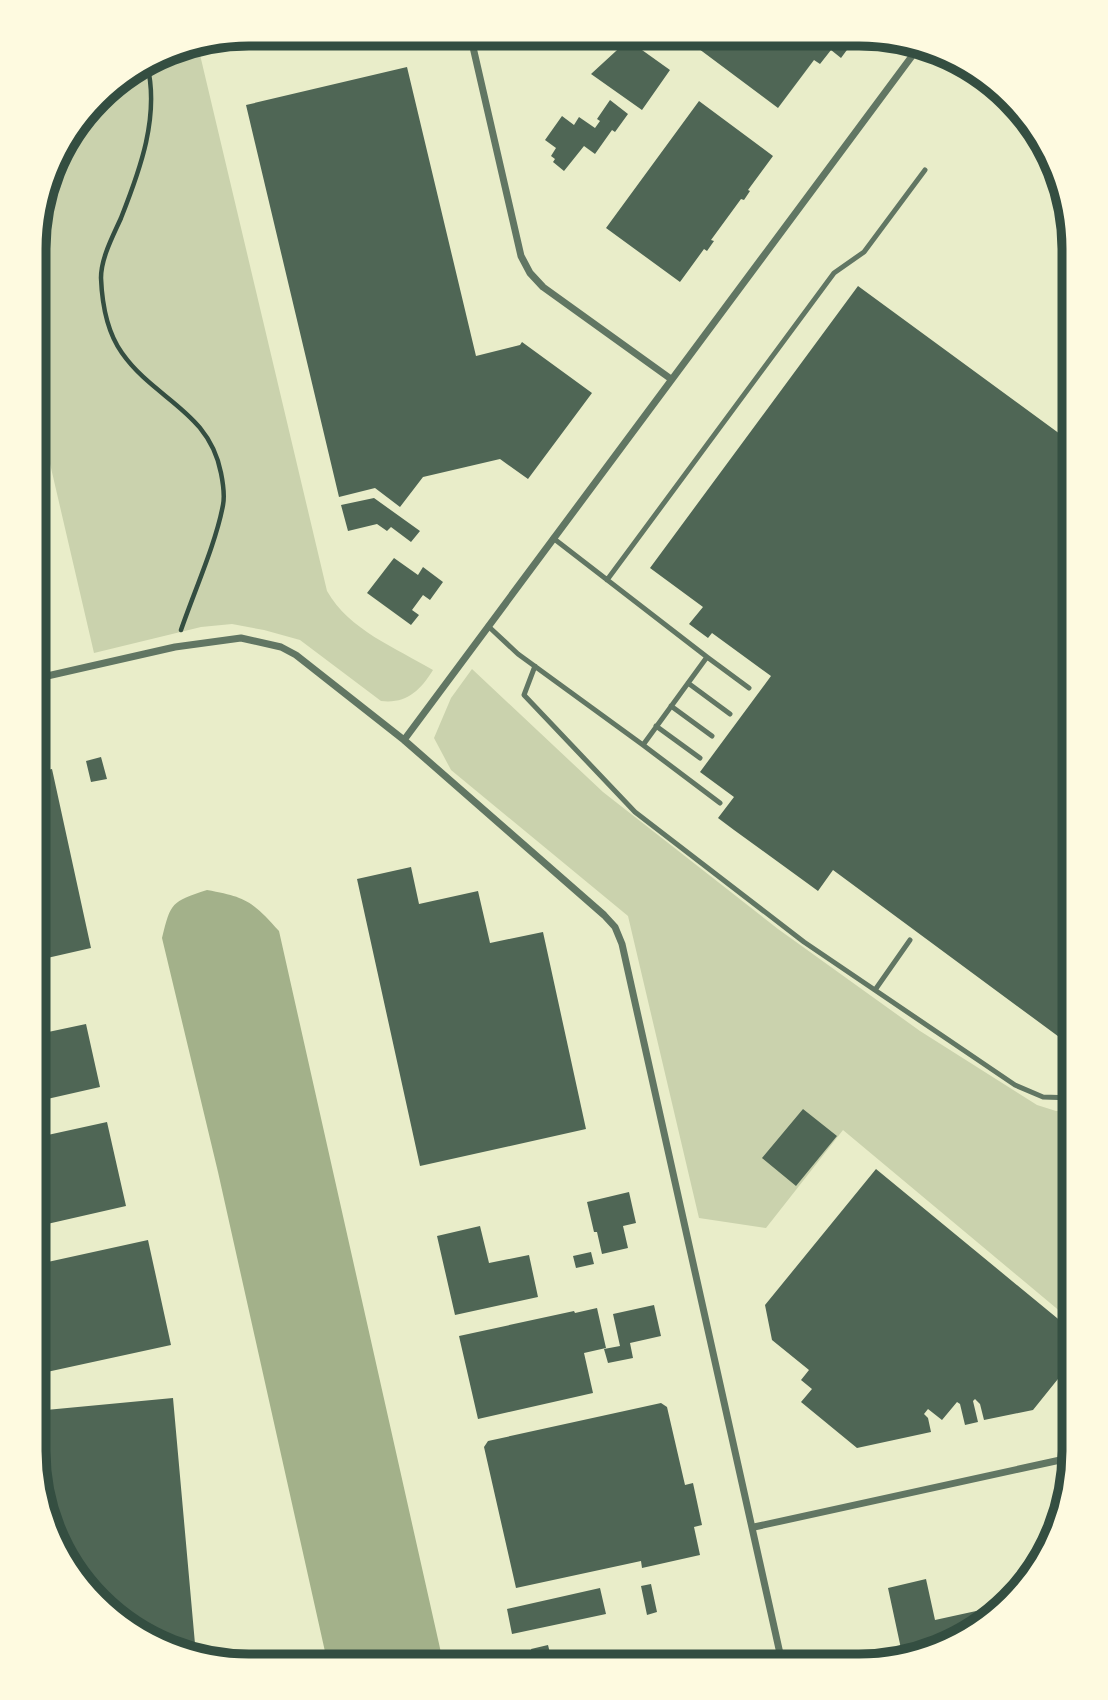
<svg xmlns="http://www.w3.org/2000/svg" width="1108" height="1700" font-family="Bitter,serif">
<rect width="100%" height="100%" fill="#e9edc9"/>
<path fill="#cad2ad" d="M197,42L327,591C349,630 396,648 433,670C420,691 406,704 381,701L300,640L264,630L232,624L201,627L94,653L35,399V220L62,141L107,87L179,45Z
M472,669L603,792L778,929L920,1031L1037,1105L1056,1111L1074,1110V1199L1070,1206L1074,1210V1323L843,1130L766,1228L699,1218L628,916L451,770L434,738L451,698Z"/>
<path fill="#a3b18a" d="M207,890C246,897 252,901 279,931L444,1666L328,1665L218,1172L162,938C171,902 171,902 207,890Z"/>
<path fill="#4f6655" d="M685,35H858L841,58L831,50L820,64L814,60L778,108L683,37Z
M628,40L670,70L642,110L591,74Z
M407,67L476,356L520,345L522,342L592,393L528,479L500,459L423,477L400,507L375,488L339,497L246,105Z
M610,100L628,114L615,132L612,130L595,154L584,146L564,171L553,162L555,159L551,156L556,148L545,140L562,116L574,125L579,117L595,128L600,121L597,119Z
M699,101L773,156L748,190L750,191L744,200L741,199L711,240L714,241L707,251L704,249L680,282L606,228Z
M858,286L1075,445L1074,1048L833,870L818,891L734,830L718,818L734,797L700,772L771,676L712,633L708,638L689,624L703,607L650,568Z
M374,498L420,531L411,542L391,527L387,531L377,524L348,531L341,505Z
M394,558L418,575L423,567L443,582L430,600L423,595L412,610L419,615L411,625L367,593Z
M101,757L107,779L91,782L86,761Z
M52,769L91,948L34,961V773Z
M411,867L419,904L478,891L490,943L543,932L586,1129L420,1166L357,879Z
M86,1024L100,1087L34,1102V1035Z
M803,1109L837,1136L796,1186L762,1158Z
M107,1122L126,1206L34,1227V1138Z
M876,1169L1074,1332V1359L1033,1410L984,1420L980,1404L975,1399L973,1401L978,1422L965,1425L960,1404L957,1402L942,1420L928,1409L924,1414L928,1418L931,1432L857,1448L801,1402L812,1389L801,1380L809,1370L772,1340L765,1305Z
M629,1192L636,1223L623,1226L628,1248L602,1254L597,1232H594L587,1202Z
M480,1226L489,1263L529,1255L538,1297L455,1315L437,1236Z
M148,1240L171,1345L33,1375L34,1265Z
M591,1252L594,1264L576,1268L573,1256Z
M654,1305L661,1336L630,1343L633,1358L608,1363L604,1349L620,1346L613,1314Z
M597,1308L606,1348L584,1353L593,1393L478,1419L459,1336L574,1311L575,1313Z
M173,1398L196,1655L118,1622L50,1534L35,1462L50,1460L46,1410Z
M661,1403L667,1407L685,1485L693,1483L702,1525L694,1527L700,1555L642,1568L641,1561L516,1588L484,1447L488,1441Z
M926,1579L935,1620L999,1606L942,1650L903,1658L888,1588Z
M651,1584L657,1612L647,1615L641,1586Z
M600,1588L606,1614L512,1634L507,1609Z
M548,1645L550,1653L533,1657L531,1649Z
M721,1650L725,1666H653V1665Z
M875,1653L877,1663L850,1667L848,1658Z"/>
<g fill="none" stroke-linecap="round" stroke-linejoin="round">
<path stroke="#344e41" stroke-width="4.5" d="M147,64C160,116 140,170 121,218C113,236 101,258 101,278C102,303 107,332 122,353C155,400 209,411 221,473C223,483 225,495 223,505C216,543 194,592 181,630"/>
<path stroke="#617663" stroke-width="5" d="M607,580L834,273L864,252L925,170
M488,626L518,654L643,745L707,657L553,538
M707,657L749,688
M535,666L524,695L635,812L804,942L1015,1085L1043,1097L1074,1098
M688,683L730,714
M671,706L712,736
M656,726L700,758
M643,745L720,803
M875,990L910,940"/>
<path stroke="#617663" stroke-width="7" d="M470,34L521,256L530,273L543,287L671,379
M34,679L175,647L241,638L281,647L296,655L404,740
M754,1527L1074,1457
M783,1667L622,944L615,927L604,915L404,740L918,48"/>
</g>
<path d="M0 0H1108V1700H0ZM249 46H859A203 203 0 0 1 1062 249V1451A203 203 0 0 1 859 1654H249A203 203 0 0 1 46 1451V249A203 203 0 0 1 249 46Z" fill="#fefae0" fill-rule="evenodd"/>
<path fill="none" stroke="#344e41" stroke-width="9" d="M249 46H859A203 203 0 0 1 1062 249V1451A203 203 0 0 1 859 1654H249A203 203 0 0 1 46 1451V249A203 203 0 0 1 249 46Z"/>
</svg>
